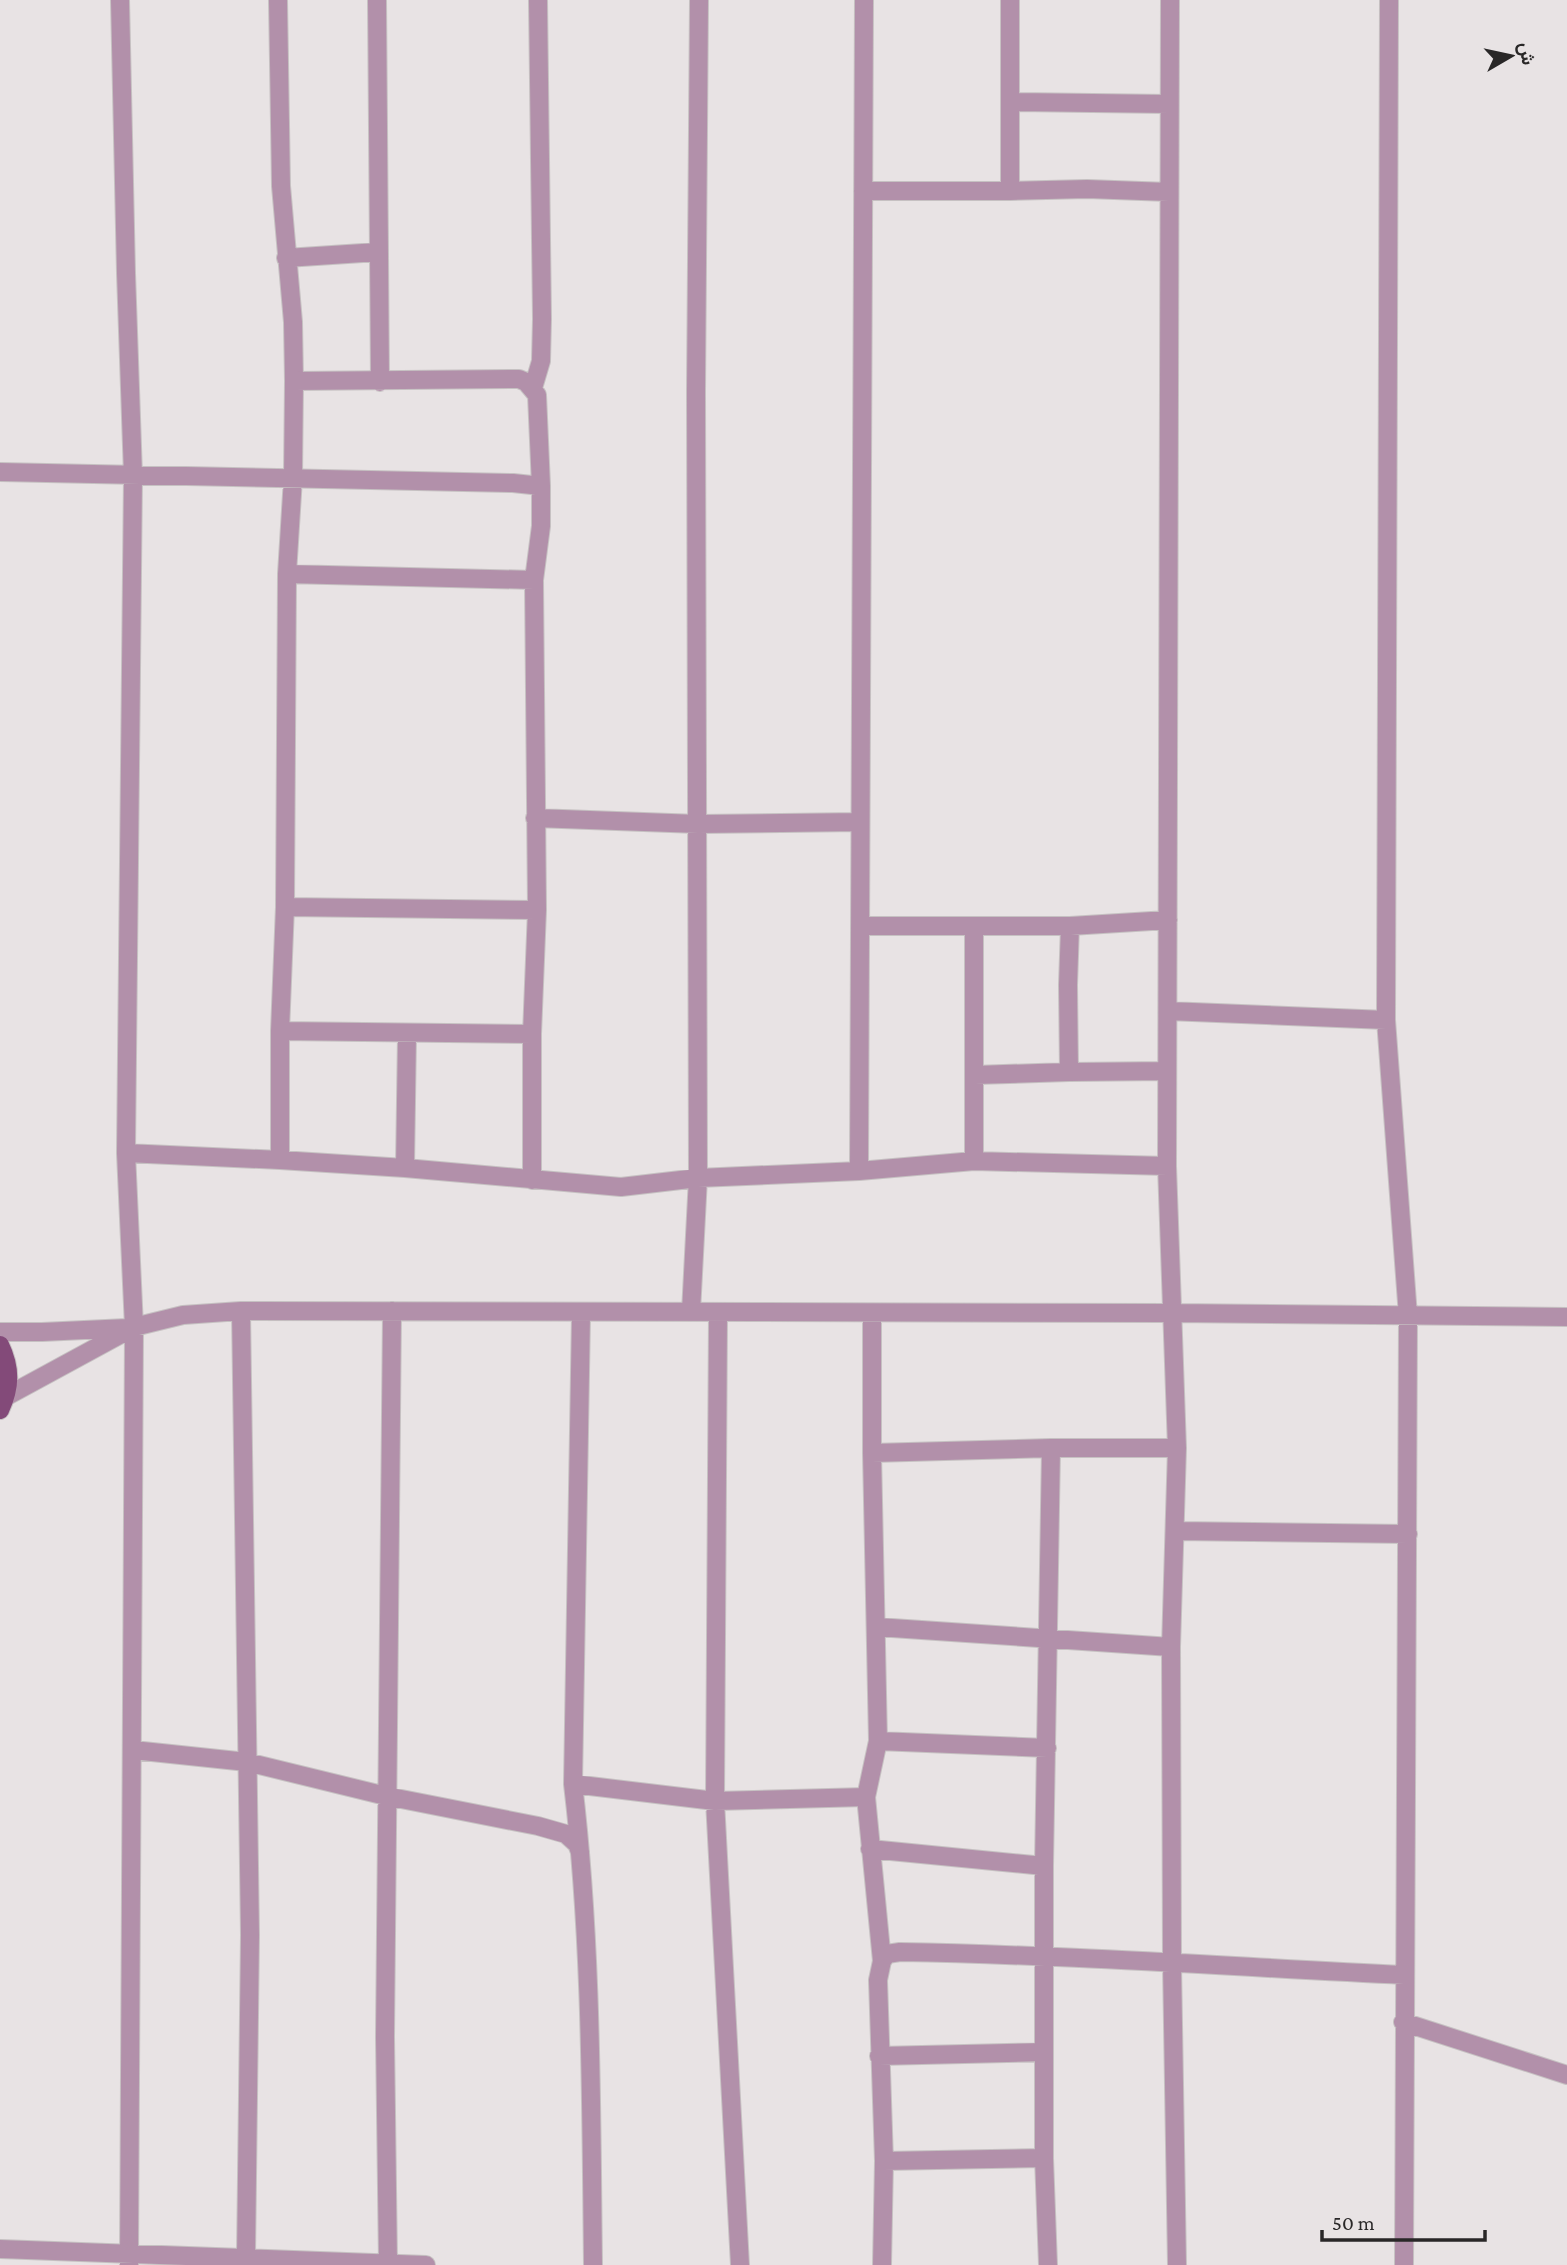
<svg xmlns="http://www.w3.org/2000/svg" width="1567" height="2265" font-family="'Crimson Pro',Vazirmatn,serif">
<rect width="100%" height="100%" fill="#e8e3e4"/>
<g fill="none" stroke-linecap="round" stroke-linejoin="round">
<g stroke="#c6c1c2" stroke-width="20">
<path id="minor" d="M120,0L126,273L133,475L126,1153L134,1327L129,2265
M377,0L380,382
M1010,0V191L1087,189L1169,192
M1170,0L1167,1166L1177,1448L1171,1647L1172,1964L1177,2265
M1389,0L1386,1020L1408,1316L1404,2265
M1010,102L1169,104
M863,191H1010
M286,258L378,252
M294,381L519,379L526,382L537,395L541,486
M533,388L541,361L542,319L538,0
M0,472L513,483L541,486V526L534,580L537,910L532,1034V1180
M287,574L534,580
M535,818L698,824L859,822
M285,907L537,910
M861,926H1070L1068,985L1069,1072L1167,1071
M974,926V1161
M1070,926L1168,920
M1168,1011L1386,1020
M280,1031L532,1034
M975,1075L1069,1072
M126,1153L280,1160V1031L285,907L287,574L293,478L294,381L293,322L281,186L278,0
M280,1160L405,1168L621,1187L698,1178L859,1171L974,1161L1167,1166
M405,1168L407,1034
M859,1171L864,0
M241,1311L250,1935L246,2257
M691,1312L698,1178L696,392L699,0
M718,1313L715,1801L740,2265
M581,1314L573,1784C592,1943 591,2105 593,2265
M872,1314V1453L878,1741L866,1797L882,1961L878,1980L884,2161L882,2265
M0,1332H42L127,1328
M7,1396L134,1327L183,1315L241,1311L1173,1313L1567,1317
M872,1453L1051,1448H1177
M1176,1531L1408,1534
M877,1627L1171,1647
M878,1741L1047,1748
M133,1750L247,1762L386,1796L538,1826L566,1834L577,1844L580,1852
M573,1784L715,1801L866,1797
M870,1849L1044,1866
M882,1961L887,1954L900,1952C1068,1955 1236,1967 1404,1975
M1403,2022L1567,2075
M879,2056L1044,2052
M884,2161L1044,2158
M0,2249L426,2265
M388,2264L385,2037L392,1311
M1048,2265L1044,2158V1866L1051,1448"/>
</g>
<g stroke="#c6c1c2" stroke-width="20">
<path id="major" d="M0,1345C11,1368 11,1387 0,1410"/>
</g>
<use href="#minor" stroke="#b290aa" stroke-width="18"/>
<use href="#major" stroke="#834a79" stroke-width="18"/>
</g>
<g transform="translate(1511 56) rotate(81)" stroke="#e8e3e4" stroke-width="5" paint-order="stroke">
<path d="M0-5L12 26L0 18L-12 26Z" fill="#292727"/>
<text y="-10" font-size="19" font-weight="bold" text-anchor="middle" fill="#292727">ش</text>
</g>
<path d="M1322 2230v10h163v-10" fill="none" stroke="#292727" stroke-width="3.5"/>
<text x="1332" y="2230" font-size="21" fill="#292727" stroke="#e8e3e4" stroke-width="5" paint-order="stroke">50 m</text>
</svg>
